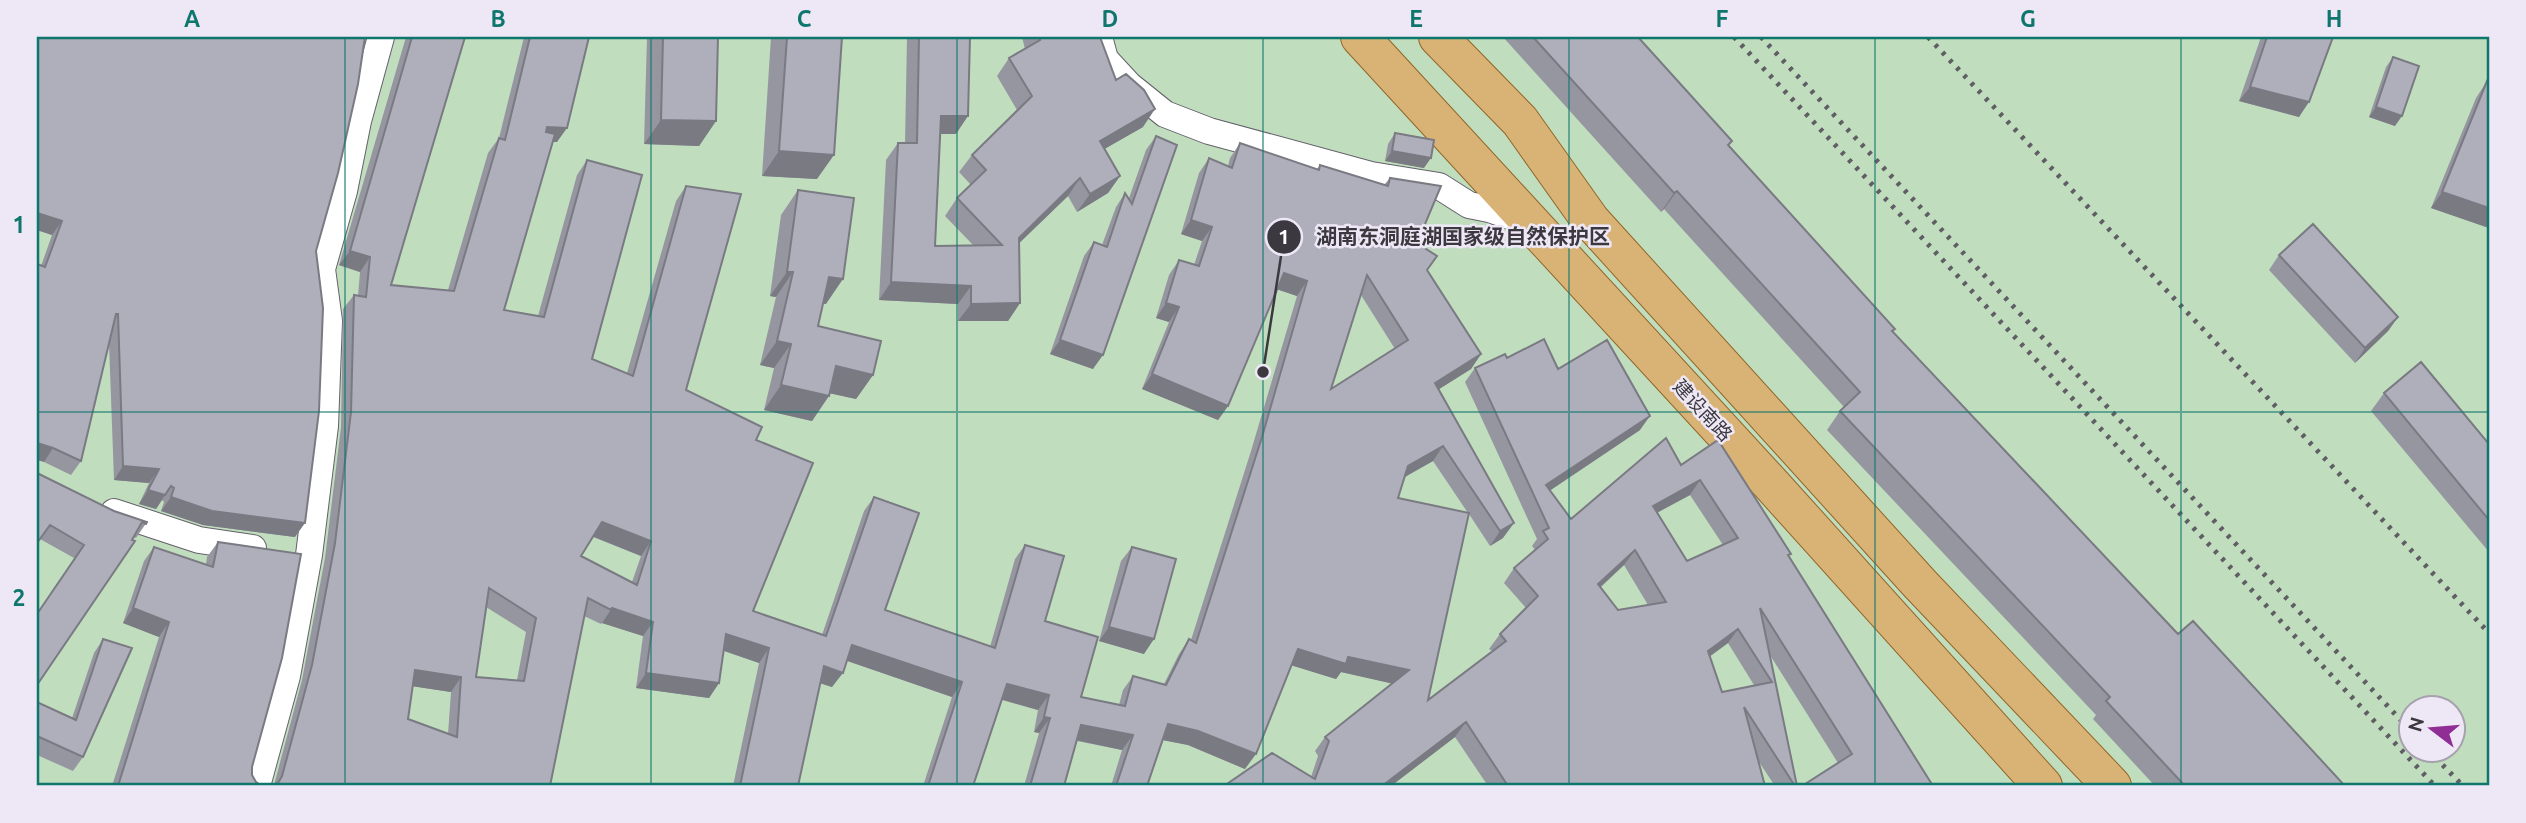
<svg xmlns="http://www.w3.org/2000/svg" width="2526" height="823" font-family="Ubuntu,'Noto Sans SC',sans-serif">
<rect width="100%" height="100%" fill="#eee8f6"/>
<path fill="#c0debe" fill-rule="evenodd" d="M37,37H2489V786H37ZM2410,708H2452V750H2410Z"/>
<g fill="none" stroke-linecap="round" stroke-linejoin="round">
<g stroke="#64606b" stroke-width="28">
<path id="minor" d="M1099,37L1105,59L1129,85L1165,114L1209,131L1371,175L1439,186L1469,205L1489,209L1527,222
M114,512L199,540L253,548
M257,786L287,676L309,555L325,426L329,321L322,269L344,191L358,121L381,37"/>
</g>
<g stroke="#916628" stroke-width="40">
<path id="primary" d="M1360,37L1772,485L2043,786
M1438,37L1520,121L1591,221L1920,584L2112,786"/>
</g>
<use href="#minor" stroke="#fff" stroke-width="26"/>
<use href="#primary" stroke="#d9b276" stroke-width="38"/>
<path stroke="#605d65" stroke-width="5" stroke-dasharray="3.5 7" stroke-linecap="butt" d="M1734,37L2435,786
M1761,37L2410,730
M1928,37L2489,633
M2428,750L2463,786"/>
</g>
<path fill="#9696a1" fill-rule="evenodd" d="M37,37L316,251L295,537L203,525L161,511L164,502L162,500L156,509L139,504L149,483L114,480L109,343L81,461L71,475L44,462L41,266L52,235L37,230Z
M406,37H465L391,285L448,290L488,153L499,138L524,37H589L557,142H553L504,310L538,316L577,175L587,160L592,359L627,373L676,201L686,186V390L756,440L753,611L822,635L864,511L874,497L885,610L990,647L1015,559L1025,545L1045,621L1081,697L1119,705L1123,690L1133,676L1164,684L1179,654L1189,639L1191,640L1251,451L1297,296L1277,289L1228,406L1218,420L1142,389L1169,322L1156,318L1169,275L1179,260L1194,265L1202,241L1181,234L1199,173L1209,158L1228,166L1230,158L1240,143L1317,169L1320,165L1384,185L1390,178L1427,270L1481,354L1471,369L1439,389L1503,538L1490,546L1469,514L1428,700L1492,651L1489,649L1500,634L1526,608L1504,583L1514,568L1535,550L1532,546L1537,539L1465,382L1475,368L1507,358L1558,369L1640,430L1550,490L1571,519L1681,465L1791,554L1789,556L1933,786L1838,763L1770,655L1797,786H1775L1757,759L1765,786H1488L1455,737L1391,786H1224L1311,777L1318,756L1315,751L1325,737L1392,683L1341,672L1336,679L1291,665L1245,769L1188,745L1163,740L1147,786H1111L1122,750L1077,741L1064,786H1024L1039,733L1034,732L1038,710L1002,700L973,786H923L952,697L847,661L832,687L820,683L798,786H733L759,663L724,651L719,683L709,698L636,688L643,636L602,623L601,624L584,616L550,786L274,785L302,680L325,558L341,427L343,309L354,295L358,296L360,272L339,265ZM1361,295L1395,349L1331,389ZM1433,461L1468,513L1398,498L1404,477ZM1690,495L1723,545L1687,561L1657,513ZM593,537L641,556L632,582L581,556ZM1624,565L1648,605L1618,610L1601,587ZM486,607L526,632L517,680L476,677ZM1728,643L1754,685L1722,692L1710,656ZM412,686L451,692L448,734L408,719Z
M647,37H718L716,121L699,146L644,144Z
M771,37H842L817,179L762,176Z
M907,37H970L956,134H940L935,246L973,245L945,216L957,198L971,185L959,172L972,155L1017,110L997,76L1009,58L1025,49L1022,37H1100L1116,80L1143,127L1104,149L1120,176L1108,193L1077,212L1068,196L1019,243L1020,303L1008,321H958V304L879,300L886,160L898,143H905Z
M1503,37H1638L1732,141L1729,145L1893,332L2178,634L2345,786H2155L2093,719L2096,715L1827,430L1840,411L1844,407L1664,209L1661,212Z
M2261,37H2333L2299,117L2239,101Z
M2393,57L2395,126L2369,117L2386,67Z
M2487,81L2489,82V228L2431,208L2476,98Z
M1395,133L1424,168L1385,161L1388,144Z
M1156,136L1093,369L1050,354L1084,256L1094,242L1102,245L1116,207L1125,193L1129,198L1146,150Z
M798,190L826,304H823L818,326L873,375L856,399L830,393L812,421L764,410L774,368L760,365L776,297L770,296L781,215Z
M2279,255L2398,317L2388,331L2355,363L2269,270Z
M2384,393L2489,444V552L2371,411Z
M37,473L114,511L147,522L136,538L133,537L74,558L40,539Z
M218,542L252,767V775L256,782L262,786H112L159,637L123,623L144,561L154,547L206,565L207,557Z
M1132,547L1144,654L1099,641L1121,561Z
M103,639L83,757L73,771L37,755V702L72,718L94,653Z"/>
<path fill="#7a7a83" d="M2250,87L2309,102L2299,117L2239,101Z
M2376,107L2402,116L2395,126L2369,117Z
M1155,109L1143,127L1087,159L1100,141Z
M941,116H968L956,134H929Z
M661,120L716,121L699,146L644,144Z
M547,127L567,128L557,142H536Z
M779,151L834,155L817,179L762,176Z
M1392,151L1431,158L1424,168L1385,161Z
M1120,176L1108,193L1077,212L1090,194Z
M1080,178L1068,196L1007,255L1019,238Z
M1677,191L1664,209L1661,212L1674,193Z
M2442,192L2489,208V228L2431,208Z
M37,213L62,221L52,235L37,230Z
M1191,220L1212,227L1202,241L1181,234Z
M350,251L370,257L360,272L339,265Z
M787,272H793L776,297L770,296Z
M1284,273L1307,281L1297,296L1273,288Z
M829,277L843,279L826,304L812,302Z
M891,282L971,286L958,304L879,300Z
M1020,303L1008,321H958L971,304Z
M1166,303L1179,307L1169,322L1156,318Z
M2398,317L2388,331L2355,363L2365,348Z
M1060,340L1103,355L1093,369L1050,354Z
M777,341L791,344L774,368L760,365Z
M1481,354L1471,369L1425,398L1435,383Z
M836,366L873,375L856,399L819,391Z
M1152,374L1228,406L1218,420L1142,389Z
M781,385L829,396L812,421L764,410Z
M1650,416L1640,430L1536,500L1546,485Z
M37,443L53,448L44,462L37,460Z
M1443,446L1433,461L1398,481L1408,466Z
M123,466L159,469L149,483L114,480Z
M1700,480L1690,495L1643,520L1653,506Z
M148,490L165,495L156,509L139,504Z
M171,497L305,523L295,537L203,525L161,511Z
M602,522L651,541L641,556L592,536Z
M1514,523L1503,538L1490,546L1500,531Z
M1635,550L1624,565L1588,598L1598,584Z
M133,608L169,622L159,637L123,623Z
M612,608L653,622L643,636L602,623Z
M1109,627L1154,639L1144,654L1099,641Z
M1738,629L1728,643L1698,665L1708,651Z
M726,634L769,648L759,663L716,648Z
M852,645L962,682L952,697L842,659Z
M1298,649L1348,657L1409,670L1398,685L1341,672L1336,679L1287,664Z
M824,666L843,673L832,687L813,681Z
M415,670L461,677L451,692L404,685Z
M646,673L719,683L709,698L636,688Z
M1007,684L1049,695L1038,710L997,698Z
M1044,717L1050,718L1039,733L1034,732Z
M1466,722L1455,737L1391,786H1382Z
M1168,724L1198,731L1256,754L1245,769L1188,745L1157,739Z
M1081,725L1133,735L1122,750L1071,739Z"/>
<path fill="#afaebb" stroke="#7a7a83" stroke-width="2" fill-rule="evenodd" d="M37,37H365L358,84L338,173L316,251L323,308L319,411L305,523L212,511L171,497L174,488L171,486L165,495L148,490L159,469L123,466L118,314H116L81,461L53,448L37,443V264L45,267L62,221L37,213Z
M412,37H465L391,285L454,291L499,138L505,140L530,37H589L567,128L547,127L546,132L555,134L504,310L544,317L587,160L642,175L592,359L633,376L686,186L741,194L686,390L762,427L756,440L813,463L753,611L826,636L874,497L919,513L885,610L995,648L1025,545L1064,556L1045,621L1098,637L1081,697L1125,706L1133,676L1166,685L1189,639L1196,643L1262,437L1307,281L1284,273L1228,406L1152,374L1179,307L1166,303L1179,260L1199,266L1212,227L1191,220L1209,158L1232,168L1240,143L1319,170L1320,165L1388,186L1390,178L1441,186L1417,243L1437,256L1427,270L1481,354L1435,383L1514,523L1500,531L1443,446L1408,466L1398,498L1469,513L1428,700L1506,641L1500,634L1538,596L1514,568L1548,539L1543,531L1549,528L1475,368L1505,354L1507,358L1544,339L1558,369L1607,340L1650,416L1546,485L1571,519L1666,438L1681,465L1718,440L1791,554L1788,555L1933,786H1802L1852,754L1760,608L1797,786H1795L1744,707L1765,786H1508L1466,722L1382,786H1224L1272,753L1315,779L1329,741L1325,737L1409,670L1348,657L1346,664L1298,649L1256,754L1198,731L1168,724L1147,786H1116L1133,735L1081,725L1064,786H1030L1050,718L1044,717L1049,695L1007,684L973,786H928L962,682L852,645L843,673L824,666L798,786H740L769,648L726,634L719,683L646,673L653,622L612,608L611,610L588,598L550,786H271L278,783L282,776L312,665L335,543L351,412L354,295L366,297L370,257L350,251ZM1367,275L1408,340L1331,389ZM1700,480L1738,538L1687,561L1653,506ZM602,522L651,541L637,585L581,556ZM1635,550L1666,602L1618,610L1598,584ZM489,588L536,618L524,681L476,677ZM1738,629L1772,682L1722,692L1708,651ZM415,670L461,677L457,737L408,719Z
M663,37H718L716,121L661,120Z
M787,37H842L834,155L779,151Z
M919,37H970L968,116H941L935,246L1002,245L957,198L986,170L972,155L1032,96L1009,58L1040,40L1039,37H1100L1116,80L1126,74L1144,90L1155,109L1100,141L1120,176L1090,194L1080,178L1019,238L1020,303L971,304V286L891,282L898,143H917Z
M1533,37H1638L1732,141L1728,145L1895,329L1892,331L2178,634L2193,621L2345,786H2185L2106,701L2110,697L1840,411L1860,392L1677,191L1674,193Z
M2267,37H2333L2309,102L2250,87Z
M2393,57L2419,66L2402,116L2376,107Z
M2487,81L2489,82V208L2442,192Z
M1395,133L1434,140L1431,158L1392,151Z
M1156,136L1177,145L1103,355L1060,340L1094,242L1107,247L1125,193L1132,204Z
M798,190L854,198L843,279L829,277L818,326L881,341L873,375L836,366L829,396L781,385L791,344L777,341L793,272H787Z
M2313,224L2398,317L2365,348L2279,255Z
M2421,362L2489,444V520L2384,393Z
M37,473L114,511L147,522L146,524L142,522L132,540L135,541L37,685V614L84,545L50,525L37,543Z
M218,542L301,554L282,658L252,767V775L256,782L262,786H118L169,622L133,608L154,547L213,567Z
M1132,547L1176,559L1154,639L1109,627Z
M103,639L132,648L83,757L37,736V702L76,720Z"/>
<path fill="none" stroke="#0f766e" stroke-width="2" stroke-opacity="0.55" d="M345,37V786M651,37V786M957,37V786M1263,37V786M1569,37V786M1875,37V786M2181,37V786M37,412H2489"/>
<g text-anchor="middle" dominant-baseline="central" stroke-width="5" stroke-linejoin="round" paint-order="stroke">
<g font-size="19" fill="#3b393f" stroke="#eee8f6">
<text transform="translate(1703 410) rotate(47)">建设南路</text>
</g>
</g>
<path fill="none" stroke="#3b393f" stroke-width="2.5" d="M1263 372L1284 237"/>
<g fill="#3b393f" stroke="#eee8f6" stroke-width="2.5">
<circle cx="1263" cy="372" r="7"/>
<circle cx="1284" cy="237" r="18"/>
</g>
<g font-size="21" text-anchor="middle" font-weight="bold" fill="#fff">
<text x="1284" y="244">1</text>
</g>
<g font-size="21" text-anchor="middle" font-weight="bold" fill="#3b393f" stroke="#eee8f6" stroke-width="5" stroke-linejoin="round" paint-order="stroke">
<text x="1463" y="244">湖南东洞庭湖国家级自然保护区</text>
</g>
<rect width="2526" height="823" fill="none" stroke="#eee8f6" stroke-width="77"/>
<g transform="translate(2432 729) rotate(286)"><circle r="33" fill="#eee8f6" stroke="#a6a2ad" stroke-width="2"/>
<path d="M0-5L12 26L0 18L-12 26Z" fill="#902e96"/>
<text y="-10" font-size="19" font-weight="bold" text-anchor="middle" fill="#3b393f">N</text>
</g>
<rect x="38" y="38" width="2450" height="746" fill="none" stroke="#0f766e" stroke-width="2.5"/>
<g font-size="23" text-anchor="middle" font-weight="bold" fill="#0f766e">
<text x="192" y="27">A</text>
<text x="498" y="27">B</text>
<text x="804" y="27">C</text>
<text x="1110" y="27">D</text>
<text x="1416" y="27">E</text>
<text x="1722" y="27">F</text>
<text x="2028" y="27">G</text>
<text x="2334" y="27">H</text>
<text x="19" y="233">1</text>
<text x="19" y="606">2</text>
</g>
</svg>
